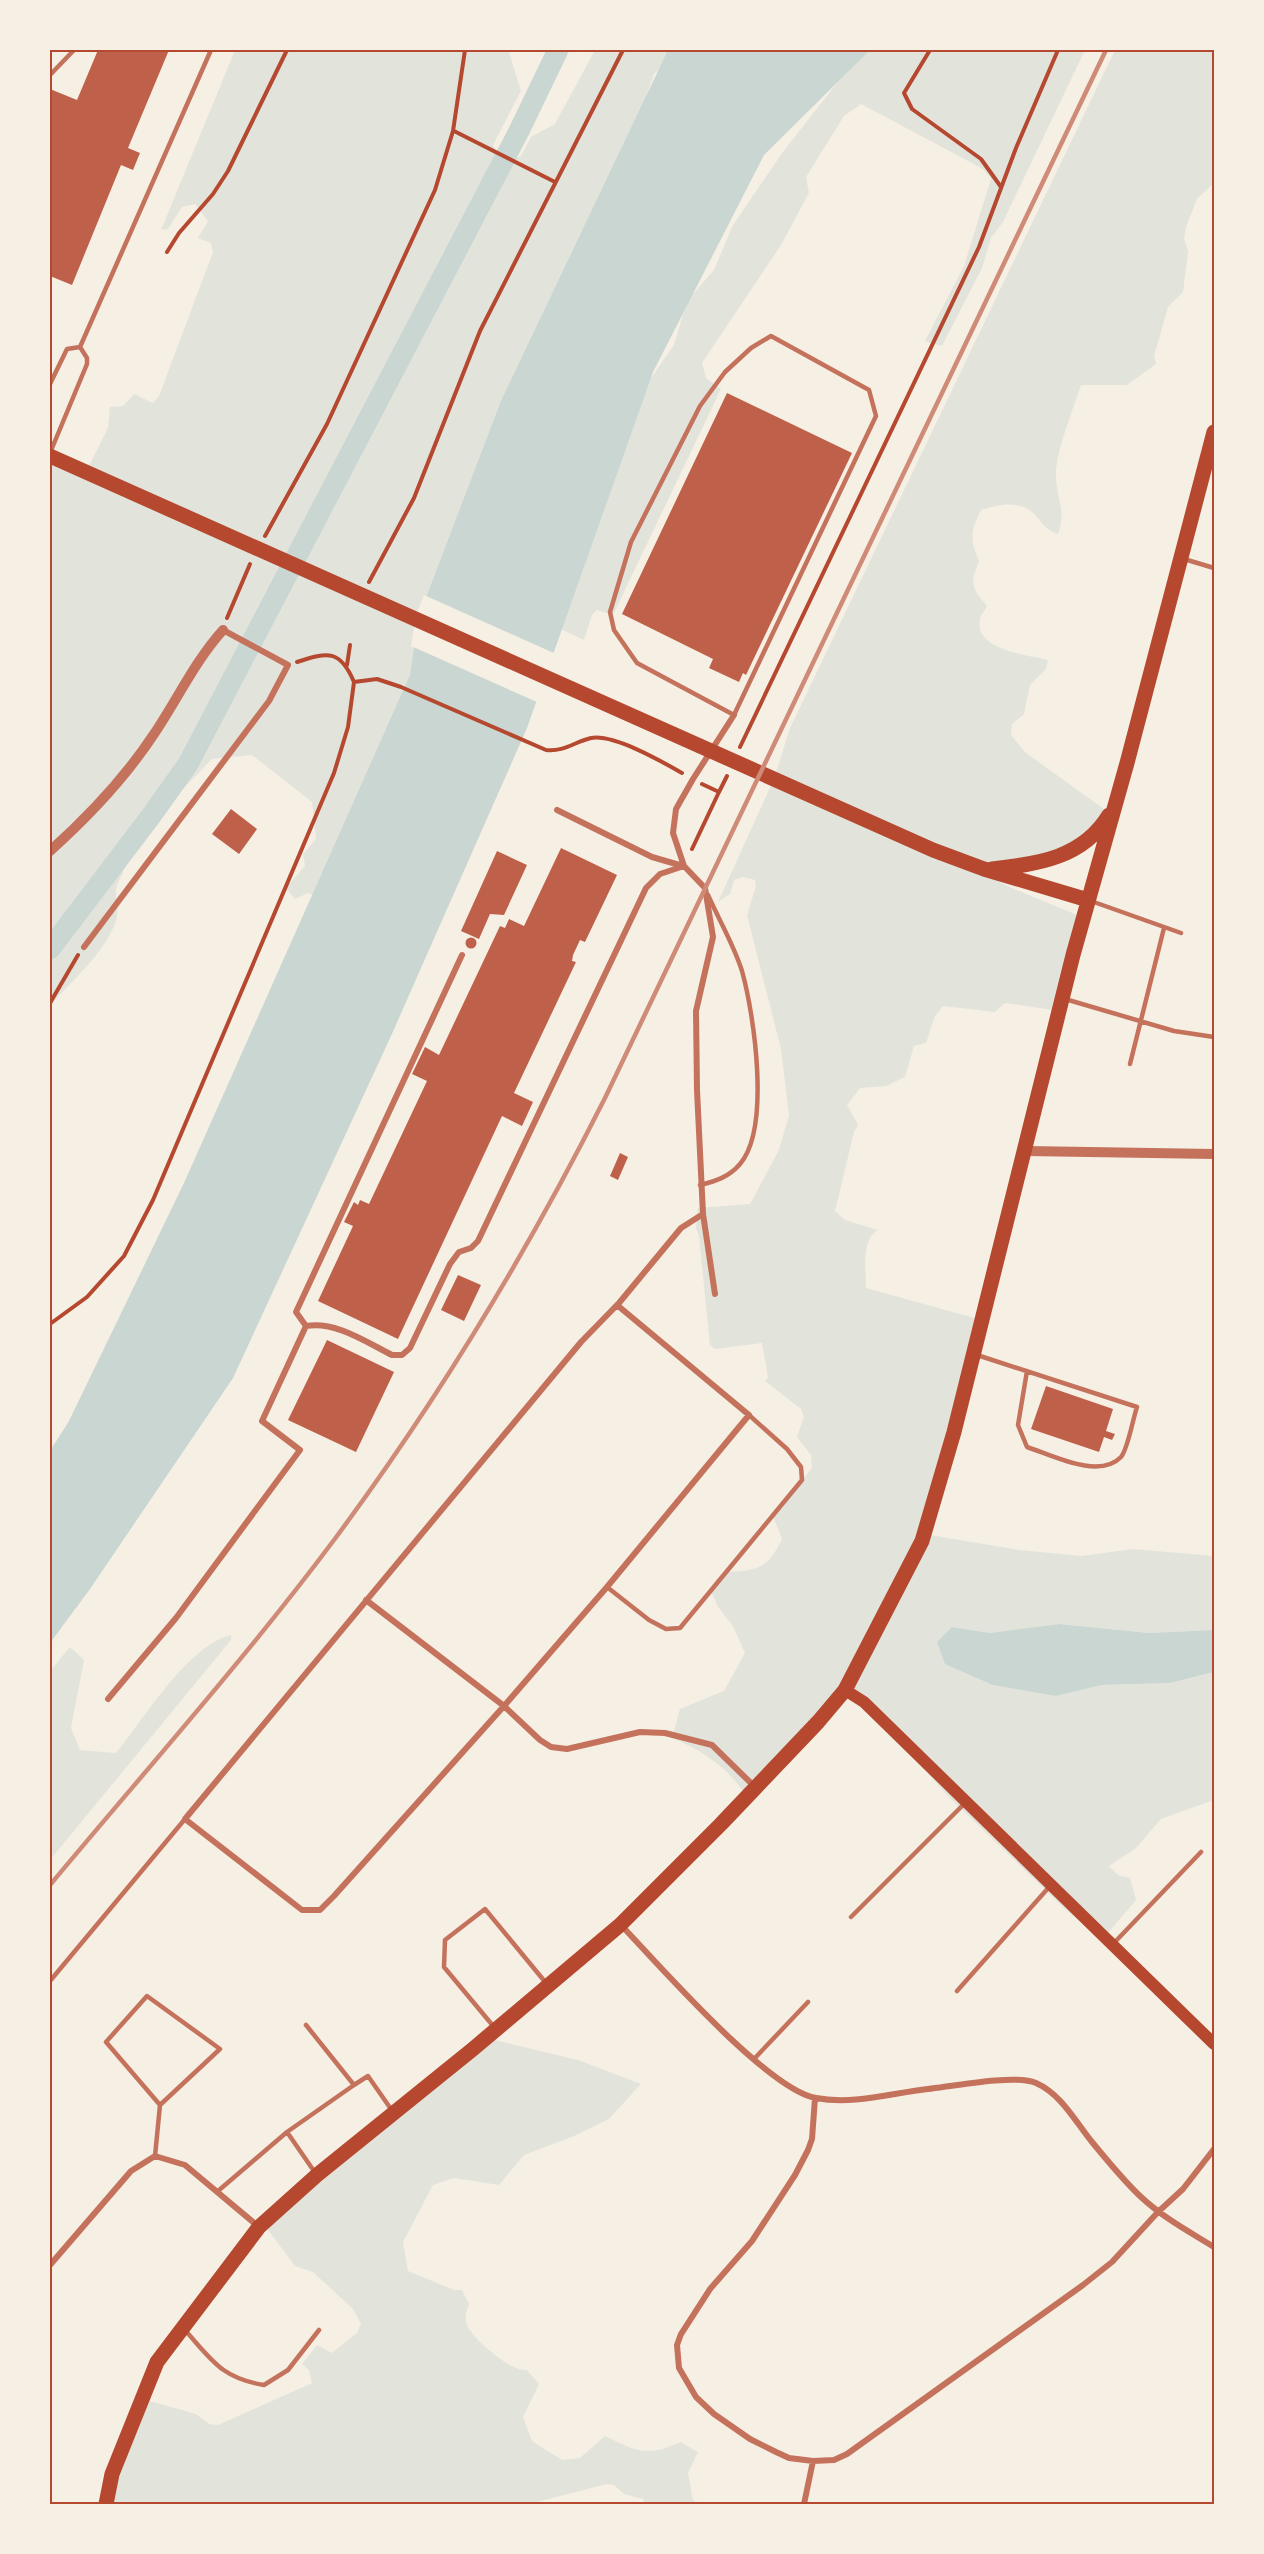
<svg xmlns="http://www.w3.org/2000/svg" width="1264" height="2554" font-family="Jost,sans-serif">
<rect width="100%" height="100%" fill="#f6efe4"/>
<path fill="#e2e4dc" d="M235,50H510L509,52L521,91L493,145L502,164L521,156L531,137L555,124L595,50H683L654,74L597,238L320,898L308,893L295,899L286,888L305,866L303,854L316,839L312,802L252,755L212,759L180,792L144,807L138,830L123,854C128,877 116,877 116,893C116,903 119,911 116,921C105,952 76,977 54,1001L50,1009V460L85,474L108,428L110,407L123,406L134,394L153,403L159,396L213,252L211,243L198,238L208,221L195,204L182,207L168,229L161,230Z
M863,50H1085L1003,222L991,238L982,268L942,346L925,341L964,266L991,179L983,169L861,104L844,116L806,177L809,193L781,245L702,363L706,378L721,389L613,615L597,610L592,615L584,640L558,628L635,401L674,345L687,301L714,270L733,225L782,153Z
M1115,50H1214V183L1197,199L1186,227L1184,238L1188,252L1183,292L1168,307L1154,356L1156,364L1127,385H1081C1074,407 1055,454 1056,475C1056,499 1067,509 1058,534C1040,527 1044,522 1032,512C1018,500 996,505 981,510C970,531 970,540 979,561C970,584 971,587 987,606C985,610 981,615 980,619C973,650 1029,655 1048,660L1046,669L1030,685L1024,714L1012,724L1011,735L1026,753L1104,809C1066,869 1036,864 971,868L1014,889L1082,917L1053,1010L1005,1003L995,1012L943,1006L935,1016L926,1043L914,1046L905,1077L886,1086L860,1088L847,1105L858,1125L854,1132L835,1211L845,1220L878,1230C861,1239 866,1271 866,1288L978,1319L918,1533L1019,1550L1082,1556L1133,1549L1214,1556V1630L1149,1633L1059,1624L990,1633L952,1627L945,1663L1056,1696L1102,1685L1170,1683L1214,1672V1800L1161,1819L1135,1849L1109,1866L1118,1875L1130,1878L1136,1900L1102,1940L1065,1909L948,1796L851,1687L843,1682L745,1794C726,1766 703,1751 672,1738L680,1709L724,1691L745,1653L733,1626L718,1607L710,1589L725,1572C757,1570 767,1570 782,1539L773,1516L812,1468L811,1455L797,1437L804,1417L801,1409L765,1381L768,1377L762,1343L715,1349L710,1345L699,1236L696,1228L698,1208L750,1204L778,1152L789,1116L781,1049L747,915L756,886L755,880L743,877L734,880L730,894L718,902L774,779L790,728Z
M231,1635V1640L50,1860V1671L70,1647L84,1660L71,1728L80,1750L116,1753C144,1719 187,1646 231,1635Z
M486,2038L578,2060L641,2084L609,2119L574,2136L524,2155L499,2185L454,2178L433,2185L403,2242L408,2271L454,2290H462L469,2304C466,2311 464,2319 468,2327C475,2341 512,2372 527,2370L539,2384L523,2417L532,2441L562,2460L580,2458L605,2436C637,2451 646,2458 680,2442L698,2452L688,2473L693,2500L700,2504H645L643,2499L624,2494L614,2485L607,2484L529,2504H106L143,2399L196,2414L209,2424L218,2425L312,2383L309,2370L302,2364L317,2345L332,2353L357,2333L361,2324L353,2309L313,2272L295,2266L268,2230L270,2222Z"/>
<path fill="#c9d6d2" d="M668,50H870L764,155L653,372L527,728L391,1036L233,1378L90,1589L50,1643V1451L69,1421L184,1183L410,675L419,616L501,401Z
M1059,1624L1149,1633L1214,1630V1672L1170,1683L1102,1685L1056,1696L993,1685L945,1664L937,1642L952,1627L990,1633Z"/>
<path fill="#f6efe4" d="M424,595L556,654L539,703L411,646L416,615Z"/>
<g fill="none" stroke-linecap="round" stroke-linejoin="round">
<path stroke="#c9d6d2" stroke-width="21" d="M50,949L151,816L188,764L519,131L558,50"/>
</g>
<path fill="#bf614a" d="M98,50H169L128,148L140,153L133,170L121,165L72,285L50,276V89L77,100Z
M727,393L852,453L746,675L743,673L739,682L709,668L713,659L622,614Z
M231,809L257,829L239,854L212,834Z
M561,848L617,875L585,942L580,940L573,955L572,961L576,962L514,1093L533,1102L522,1126L502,1116L398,1339L318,1301L353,1226L344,1222L354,1202L358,1205L360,1200L369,1204L427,1081L412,1074L425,1047L439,1055L500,926L505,928L509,919L524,926Z
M497,851L527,865L504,915L490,914L479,939L461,931Z
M465.5 943a5.5 5.5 0 1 1 11 0a5.5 5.5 0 1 1-11 0Z
M620,1153L628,1157L618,1180L610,1176Z
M458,1275L481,1285L464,1321L441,1310Z
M327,1340L394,1372L356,1452L288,1420Z
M1046,1386L1113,1409L1106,1431L1115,1434L1112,1440L1104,1437L1099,1452L1031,1429Z"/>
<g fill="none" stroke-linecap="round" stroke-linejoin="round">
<path stroke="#b5482f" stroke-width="4" d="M930,50L904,93L912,109L981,159L1001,187
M454,131L555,182
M167,252L179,233L213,194L228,171L287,50
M265,536L327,424L435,190L453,131L465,50
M369,582L414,498L480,331L623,50
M227,618L250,564
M297,662C328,652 340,649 354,682
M347,665L350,645
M740,747L979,247L1016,148L1058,50
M702,784L719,792L727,776
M692,849L719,792
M50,1003L78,955
M50,1324L87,1297L124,1256L153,1200L334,773L348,727L354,682L377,679L401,687L546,750C564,752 574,742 591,738C614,734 661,761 682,773"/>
<path stroke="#c5725c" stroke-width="4.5" d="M50,75L74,50
M771,336L869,390L876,416L734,715L637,663L614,630L610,612L631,542L700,406L725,372L751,348Z
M80,347L211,50
M50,384L67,349L80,347
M50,453L87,364V358L80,347
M1184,559L1214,568
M1091,901L1181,933
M1065,999L1174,1031L1214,1037
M1130,1064L1164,928
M700,1185C716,1181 729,1177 740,1164C771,1128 754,1014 742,971C734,945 719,920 708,895
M977,1355L1137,1407C1133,1418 1128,1449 1121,1457C1099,1480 1052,1455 1027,1447L1018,1425L1027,1371
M607,1587L649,1620L666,1629L680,1628L802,1480L801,1467L787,1449L749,1415
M851,1917L965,1803
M1113,1944L1201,1852
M50,1981L185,1819
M957,1991L1050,1886
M494,2027L444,1967L445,1940L485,1909L546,1983
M754,2059L808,2002
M354,2085L368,2076L393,2112
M287,2132L354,2085L306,2025
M155,2156L160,2105L220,2049L147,1996L106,2042L160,2105
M218,2191L287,2132L316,2174
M184,2329C212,2360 221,2378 264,2385L288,2370L319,2330"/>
<path stroke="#c5725c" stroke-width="6" d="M557,810L652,857L683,866
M84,947L269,701L288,665L223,630
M703,1214L715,1294
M617,1305L749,1415L607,1587L504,1706L334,1896L320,1910H302L185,1819L581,1342L617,1305L619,1303L681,1228L703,1214L697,1090L696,1011L713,937L705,888L684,866L673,833L676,809L693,779L734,715
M306,1326L296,1312L462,955
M366,1600L504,1706L540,1740L551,1747L567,1749L640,1732L665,1733L712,1745L755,1787
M108,1699L176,1618L300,1450L262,1421L306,1326C336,1321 366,1342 392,1355H402L410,1348L450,1264L459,1252L471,1248L478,1241L646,888L660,874L684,866
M621,1925C658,1964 768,2090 816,2098C853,2105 892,2093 928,2089C953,2086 1015,2074 1036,2083C1061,2094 1075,2121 1092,2142C1107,2160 1123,2180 1140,2196C1162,2217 1188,2231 1214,2247
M815,2098L812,2139L808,2150L795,2175L752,2241L710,2289L681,2334L677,2345L679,2368L696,2397L714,2414L750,2439L776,2452L789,2458L813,2461L834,2460L847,2454L1083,2285L1112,2262L1158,2212L1183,2189L1214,2149
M50,2265L131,2171L155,2156L185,2165L259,2227
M804,2504L813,2461"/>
<path stroke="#c5725c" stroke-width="10" d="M50,851C89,816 125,778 154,734C177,700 195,661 223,630
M1026,1151L1214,1154"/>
<path stroke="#b5482f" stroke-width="12" d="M845,1690L864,1702L1214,2044"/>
<path stroke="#b5482f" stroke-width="15" d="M50,456L933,850L984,869L1088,900
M992,869C1038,864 1083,858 1109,815
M106,2504L112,2474L157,2362L259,2227L317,2175L473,2049L620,1925L721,1824L818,1722L845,1690L922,1541L954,1432L1073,955L1127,763L1214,432"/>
<path stroke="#cf8b77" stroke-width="4.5" d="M50,1885C145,1771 245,1659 334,1540C438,1400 527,1253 605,1098L1106,50"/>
</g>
<rect width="1264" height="2554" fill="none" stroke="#f6efe4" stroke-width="102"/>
<rect x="51" y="51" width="1162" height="2452" fill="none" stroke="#b5482f" stroke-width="2"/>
</svg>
